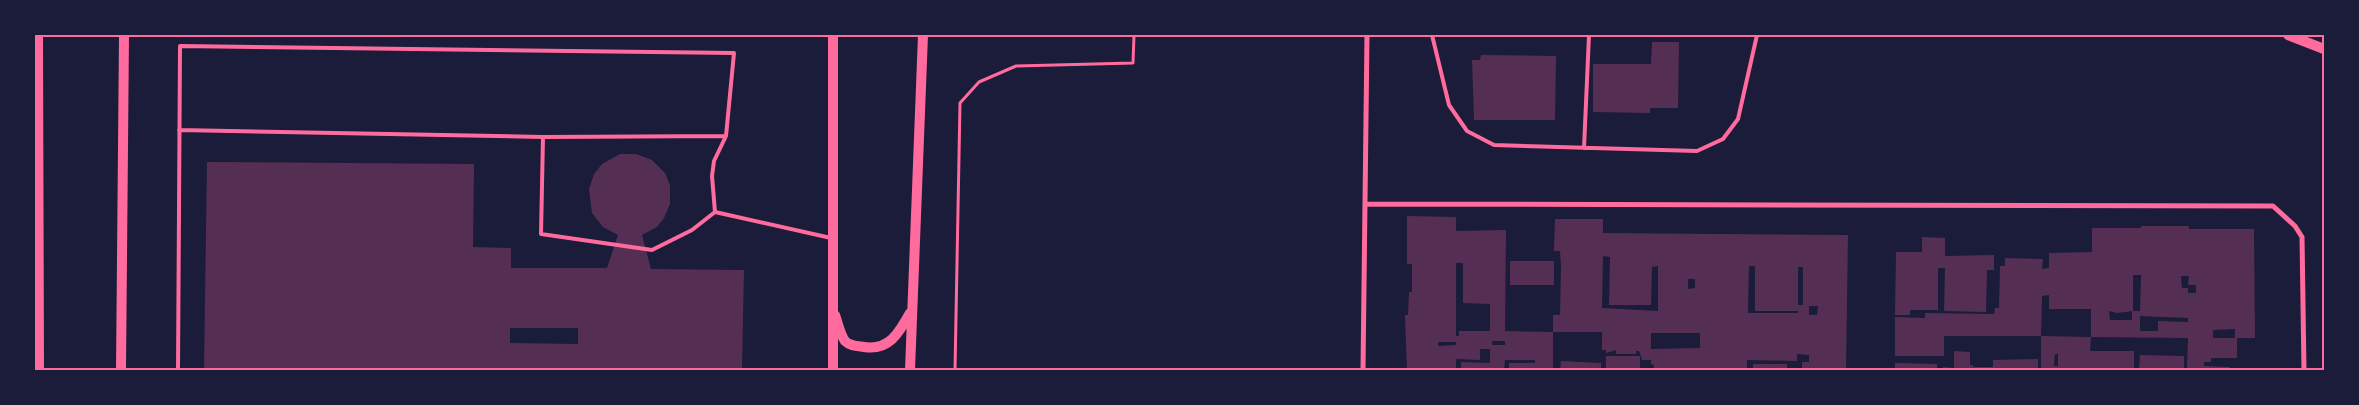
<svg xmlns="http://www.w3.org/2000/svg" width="2359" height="405" font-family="Commissioner,sans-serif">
<rect width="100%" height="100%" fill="#1b1b3a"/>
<path fill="#542f53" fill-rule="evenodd" d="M1652,42H1679L1678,108H1650V113L1593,112V64H1651Z
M1481,55L1556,56L1555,120H1474L1472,60H1480Z
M620,154H636L652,160L665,173L670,185V204L664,218L657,227L642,235L651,269L744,270L742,370H204L207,162L474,164L473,247L511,248V268H607L618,235L603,227L592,213L589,189L594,174L602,164ZM510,328H578V344L510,343Z
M1407,216L1456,217V231L1506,230L1505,331L1553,332V368H1543V370H1509V363H1535V360H1505L1504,370H1461V362L1490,363V349H1480V360L1456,359V370H1407L1405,315H1408L1409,292H1412V264H1407ZM1456,263H1463V303L1490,304V331H1459V336H1456ZM1492,341H1505V345H1492ZM1438,342H1456V345L1438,346Z
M1555,219H1603V233L1848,235L1846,370H1802V362H1809V355L1797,354V361L1747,360V370H1654V365L1651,364V360H1642L1639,351H1636V354H1616V350L1606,353V350H1602V332H1553V315H1560L1561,267L1560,251H1554ZM1603,256L1610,257L1609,305H1651L1652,267L1658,266V311L1602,308ZM1749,266H1755V311H1798V313H1748ZM1798,267H1803V305H1798ZM1688,279H1695V288L1688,289ZM1809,306H1818L1817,315H1809ZM1651,333H1700V348L1651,349Z
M2141,226H2189V229H2254L2255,338H2237V358H2211V362H2204V366L2230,367V370H2187L2188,338L2091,337L2090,351H2134V370H2041V336L2091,337V309H2049V295L2042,296L2041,336H1944V356H1895V317L1925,318V313L1994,314L1995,308H1999L2000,266H2005V258L2043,259L2042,269L2049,268V253L2092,252V228H2141ZM2133,275H2141L2140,311H2132V320H2110L2109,311L2117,313L2133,311ZM2181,276H2189L2188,285H2196V293H2188V288H2182ZM2140,316L2188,318V322L2158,321V331H2140ZM2235,329V338H2213V330ZM2055,354H2058V366H2054Z
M1922,237L1945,238V256L1994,255V270H1987L1986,312L1944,311L1945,268H1938V310H1910V315H1895L1896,252H1922Z
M1510,261H1554V285H1510Z
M1954,351L1970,352V365H1973V367H1993V360L2038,359V370H1943V367L1954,368Z
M2140,355L2184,356V370H2139Z
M1606,356H1640V370H1606Z
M1561,361L1601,363V370H1560Z
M1895,363L1937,364V370H1895Z
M1753,364H1787V370H1753Z"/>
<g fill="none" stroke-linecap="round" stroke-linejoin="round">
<path stroke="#ff6b9d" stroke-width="3" d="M955,370L960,103L979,82L1016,66L1133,63L1134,35"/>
<path stroke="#ff6b9d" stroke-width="4" d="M1432,35L1449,105L1467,131L1494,145L1697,151L1723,139L1738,119L1757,35
M179,130L543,137L726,136
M543,137L541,234L652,250L692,230L715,212
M1584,148L1589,35
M178,370L180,46L734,53L726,136L714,161L712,176L715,212L831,238"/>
<path stroke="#ff6b9d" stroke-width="5" d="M1365,204L2273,206L2295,226L2302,237L2304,370
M1363,370L1367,35"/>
<path stroke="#ff6b9d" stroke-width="10" d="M38,35L39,370
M2288,35L2324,49
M835,315C838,323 840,334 845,341C850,346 857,346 864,347C889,351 899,333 910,313
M121,370L124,35
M833,370V35
M910,370L923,35"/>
</g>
<rect width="2359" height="405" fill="none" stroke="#1b1b3a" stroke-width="72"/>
<rect x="36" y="36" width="2287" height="333" fill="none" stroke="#ff6b9d" stroke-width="2"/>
</svg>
